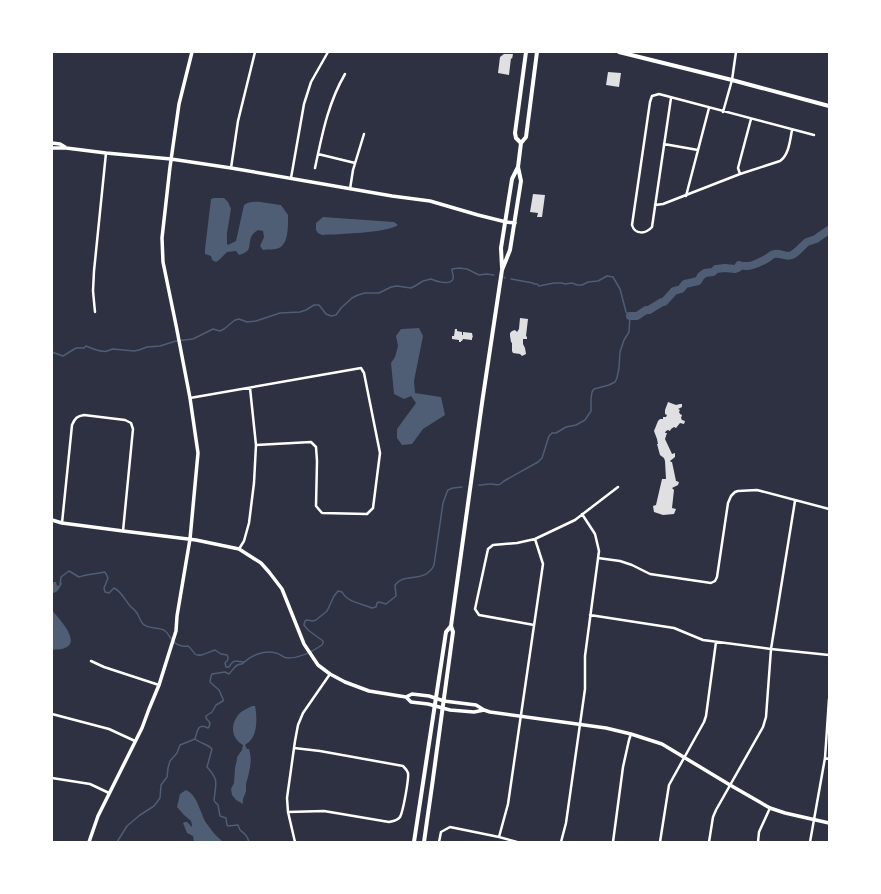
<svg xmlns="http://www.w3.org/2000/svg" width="881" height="894" font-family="Lato,sans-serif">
<rect width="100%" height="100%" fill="#2d3142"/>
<path fill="#4f5d75" d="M214,198H224L228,202L231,209L227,233V244L228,245L236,241L244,205C252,198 270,204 281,205L288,215C288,224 289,244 279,248C275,250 268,249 263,250L260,246L264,237L263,231L258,230C256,231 254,233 253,234C246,243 255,251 239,255L236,251L227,252L219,260L216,262L212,260L211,256L205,254V249L211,199Z
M323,217L394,222L398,225C387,233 338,234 322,235L318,233L316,230V223Z
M829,227V234L811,243H809L810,239C817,239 823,233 827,228Z
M419,328L423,336L414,381L415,393L441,397L445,415L423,429L412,444L402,445L397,438V429L416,403L411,396L404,399L394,394L391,363L395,357L398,346L396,336L401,329Z
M52,582H56L57,586L60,585L61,582L62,584C59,588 58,593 52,593Z
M52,610C57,617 82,641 65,648C61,650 56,649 52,650Z
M252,706H255C257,715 258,733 250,741C249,742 247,743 245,745L247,749H249C253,761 249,773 246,784C246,787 246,789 246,791C245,796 242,798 243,804L236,800L232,795L231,789L234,783L235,768L237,759V757L242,750L243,745C230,738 230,722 241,712C244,710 248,708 252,706Z
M186,790C196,795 198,805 202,814C203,819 207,824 210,828C213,833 219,838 223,842H194L193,836L187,833L183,823L185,822H187L192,827V825L191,821L184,815L177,807L180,794Z"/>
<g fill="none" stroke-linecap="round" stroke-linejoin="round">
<path stroke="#4f5d75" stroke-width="1.5" d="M504,277L505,278
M52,352L63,356L76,348H84L86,346C91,348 102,353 107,351C109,351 111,349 113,349L134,351L139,350L147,347L160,346L176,341L193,339L213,329L220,331L224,329L235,320L239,319L247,322L256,321L280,313L300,312L306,310L314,305H319L323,310L326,314L331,316L336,315L341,308L352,298L358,295L365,293H379L391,287L397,286L411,288L415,286L423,281L431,279C435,281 450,286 453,279C454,277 452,272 452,269L459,268L467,269L479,275L486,274L494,275
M479,485C483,485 486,484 489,484C497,483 497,488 504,481L538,462L542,458L549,436L552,433H556L566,427L576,425L585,420L591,411V399L592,392L594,389L609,385L615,382L617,378L619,368L620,352L624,340L629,332L630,316L626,312L620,289L613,277L607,276L598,281L588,282L582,285H577L572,283L565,284L562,283H554L539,286L537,284H534L533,283L511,279
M60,585L61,577L69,571L79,577C87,574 96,574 105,572L108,578L104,588L105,592L109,593L114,588C122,592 125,600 130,606C132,608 135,610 137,613C139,616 140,621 143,624C148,629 157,627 164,630C167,632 168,634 170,637C175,644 179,647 188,646C191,648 193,652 195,654C200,658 210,651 215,650L221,654L227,655C229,659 228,660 225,663L226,667H229C234,659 235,661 243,662
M195,739C197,732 198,722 208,728L209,727L210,723L206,718V716L212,712L216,705L223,701V699L219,690L210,682L211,676L212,674L225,672L229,674C233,670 236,663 242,664C251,655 264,650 276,653C281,654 283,658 288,658C301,658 312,652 322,645L323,643V641L308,630L304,625L305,621L307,620L313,621L316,620L327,611L334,596L338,591L342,592C348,603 361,603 372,608L376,607L377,603L379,602L386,604L396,596L395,585C404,572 425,584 434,565L443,503L447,492L448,490L453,488L462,487
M195,739C200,743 209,745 212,749L207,767C219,780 216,783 214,800L215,802L218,805L220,816L226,818L227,825L228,826L238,825L240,830C245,834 247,835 249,842
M117,842L127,826L140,815L154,806L160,798L161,785L167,777L168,768L170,761L177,753L180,745L195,739"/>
<path stroke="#4f5d75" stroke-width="8" d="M630,316H637L646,310H649L662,302H664L674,291L681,289L685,284L698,281L701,276L705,273L713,272L716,269L725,268L735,269L738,268L739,265C749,268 757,264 766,259C768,258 771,255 774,254C780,252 786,258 792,255C798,252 802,246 807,242C810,241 813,240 816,239C820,236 824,233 829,230"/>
</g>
<path fill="#e0e0e3" d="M504,54H513L512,59L511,58L509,75L498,73L500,57Z
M608,72L621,73L619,87L606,85Z
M533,194L545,195L542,217H537L538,213L530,212Z
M520,318L528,319L526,336L527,337V339H523V344L525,348L526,354L522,356L520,354L513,353L512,351V343L511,342L510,336V333L512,331L515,330L517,332L519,329Z
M455,329H457V331L462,332V335H463V332L472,333L473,338L472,337V340L463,339L462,341H461V342H459V340L452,339V336H454Z
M668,402L676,405L680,404H682V407L678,409L680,410L679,412L680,414L682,415L681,418L682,420L685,421L684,424L680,423L676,428L674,427L671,429L670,431L668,430L666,431L665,433H667L665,439L672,454L675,453V457L670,461L671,462H672L676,481L679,482L678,485L672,488L674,490L672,508L676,509L674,514L663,515L654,512L653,506L656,505L662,479H666L665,461L664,458L660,455L657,444H658L657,439L654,431L658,421L660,419H663V417H666L667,415L665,414V410Z"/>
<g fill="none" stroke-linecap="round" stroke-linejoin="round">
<path stroke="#fff" stroke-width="2.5" d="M671,98L652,227C646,234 635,235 632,225L650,102L652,96L659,94L814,135
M723,112L732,80L736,52
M664,144L698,150
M318,154L355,163
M231,168L238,121L255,52
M315,168C322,135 328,103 345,74
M740,174L738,168L751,119
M291,178L304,104L311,82L328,52
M350,189L353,170L364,134
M686,196L709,108
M655,205L663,204L740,174L780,161C789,155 790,140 792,130
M95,312L93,291L94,271L106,153
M190,398L361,368L364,373L380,453L373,508L367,514L322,513L316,506L317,461L316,447L311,442L256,445
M62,523L72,425C75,418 77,416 84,415L125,420L131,423L133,429L123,531
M239,549L244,541L249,523L254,483L256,445L250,388
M598,558L620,561L632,565L650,574L711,583L715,581L717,577L728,503L731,496L735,492L738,491L757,490L829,509
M590,615L674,628L703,640L771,649L829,655
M534,625L479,615L475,609L488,549L493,545L517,543L535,539L575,520L618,487
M91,661L104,667L159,685
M52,714L109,729L135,741
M825,758L829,759
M52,778L90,784L109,793
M288,812L324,811L389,822C393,821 397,821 400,817C403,812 409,779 408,773C407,770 405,768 403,766L320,751L294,748
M499,837L508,804L543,564L535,539
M295,842L288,812L287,798L295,741L298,725L303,713L330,674
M439,842L441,832L450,827L499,837L517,842
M561,842L566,823L585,689V656L599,551L595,534L582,514
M613,842L623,767L629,740L631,734
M660,842L669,785L704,722L706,716L716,642
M709,842L713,817L716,810L763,727L766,717L771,649L795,501
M758,842L759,832L770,808
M810,842L825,758L829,699"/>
<path stroke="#fff" stroke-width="3.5" d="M52,143L60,144L65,147
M52,148H66L106,153L171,159L231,168L392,196L430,201L478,215L506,222L515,223
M52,520L62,523L123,531L196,540L239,549L261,563L269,572L282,589L304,644L318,665L330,674L345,682L369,691L406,697L411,702L428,704L450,710L474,712L484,710
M406,697L412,694L429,696L444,701L476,705L484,710L490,712L606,728L631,734L662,744L730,785L770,808L785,813L829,823
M89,842L98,816L142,728L149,709L159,685L176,631L177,616L190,539L198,453L190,398L176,325L163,262L162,238L170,167L179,104L192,52"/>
<path stroke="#fff" stroke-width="4" d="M619,52L732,80L829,106
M521,143L516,138L515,133L526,52
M502,268L501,248L512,179L518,167L521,143L526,137L537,52
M414,842L446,632L451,626
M424,842L432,786L453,632L451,626L482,403L502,270L510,250L521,181L518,167"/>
</g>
<rect width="881" height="894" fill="none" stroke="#ffffff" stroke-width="106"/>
</svg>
